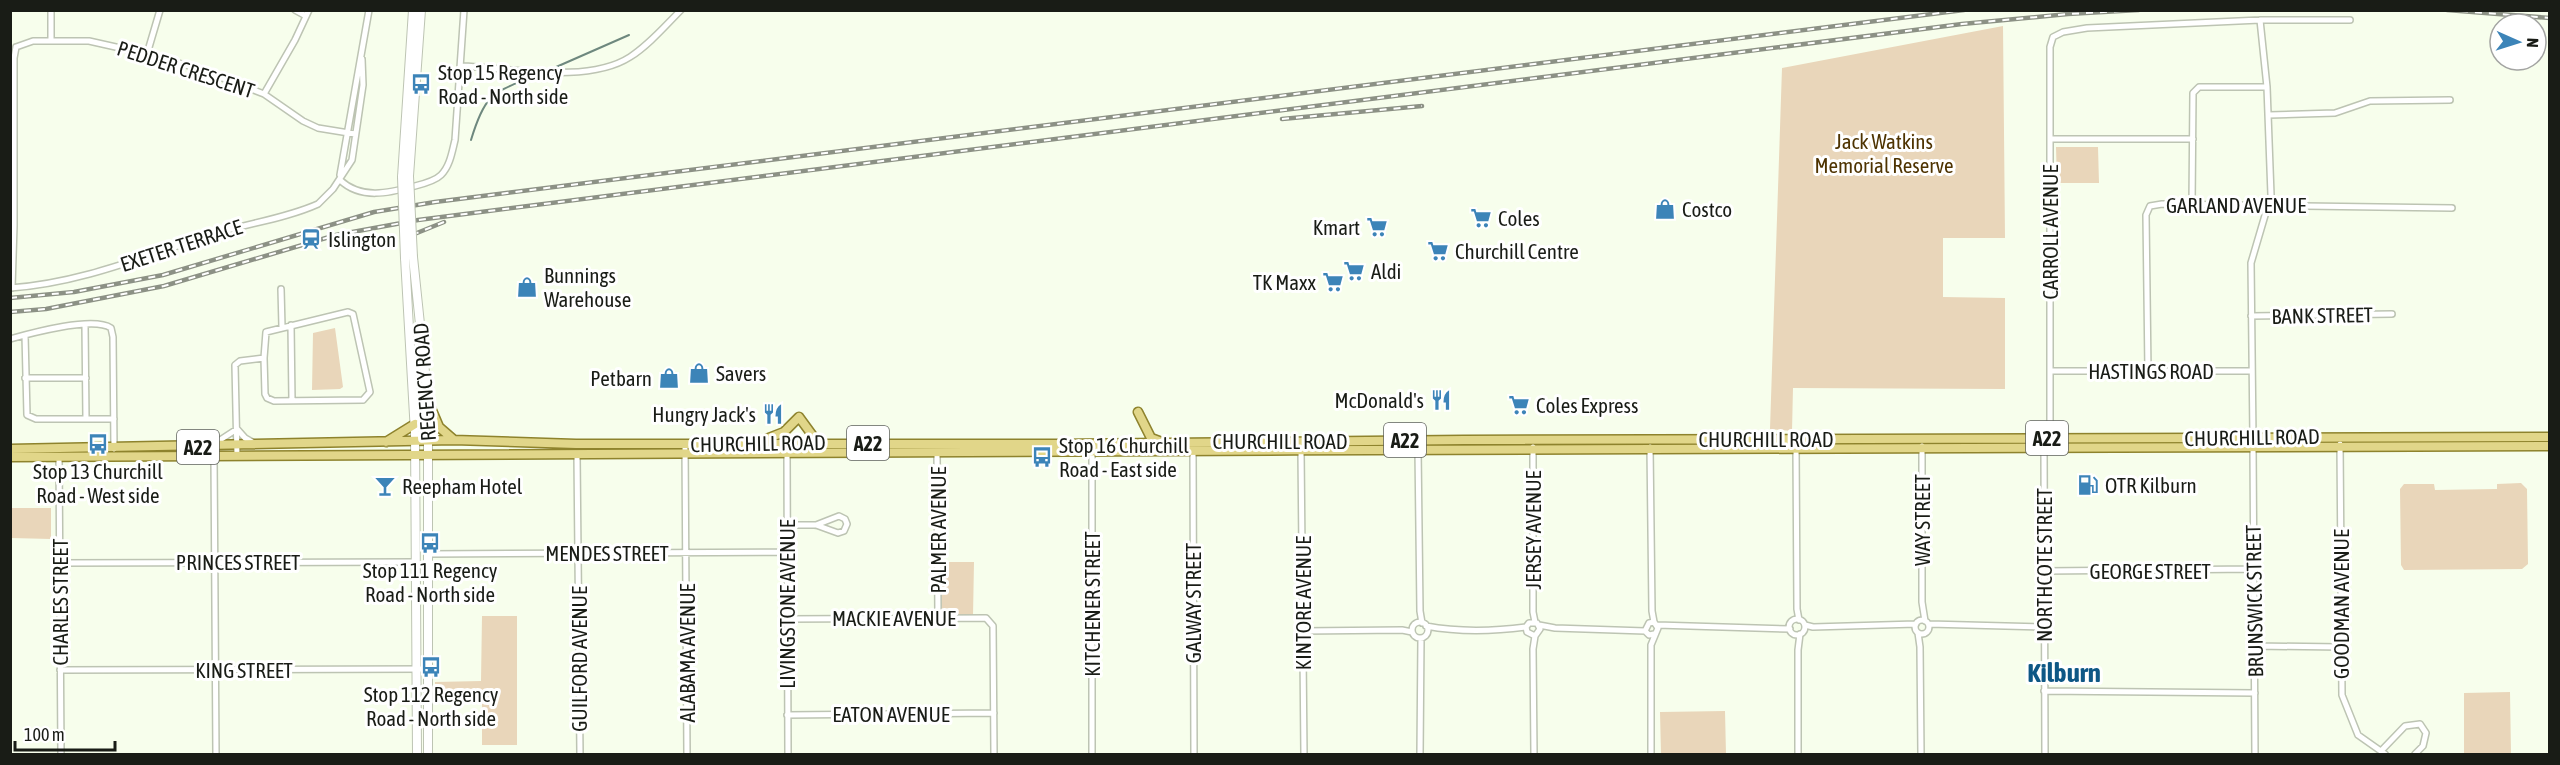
<svg xmlns="http://www.w3.org/2000/svg" width="2560" height="765" font-family="'Asap Condensed',sans-serif">
<rect width="100%" height="100%" fill="#f7feec"/>
<path fill="#e9d6ba" d="M2003,26L2005,238H1943V297L2005,298V389L1793,388L1792,431L1770,429L1782,68Z
M2056,147H2098L2099,183H2057Z
M335,328L343,387L340,389L312,390L313,333Z
M2521,483L2527,489L2528,564L2522,569L2404,570L2401,565L2400,489L2404,484H2434L2435,490L2497,489V484Z
M11,508H51V539L11,538Z
M940,562H974L973,616H939Z
M482,616H517V745H482V700L435,699V682L481,681Z
M2510,692L2511,754H2464V693Z
M1725,711L1726,754H1661L1660,712Z"/>
<g fill="none" stroke-linecap="round" stroke-linejoin="round">
<path stroke="#6e887e" stroke-width="2" d="M547,71L629,35
M471,140C486,90 494,93 539,74"/>
<g stroke="#bdc4b3" stroke-width="8">
<path id="minor" d="M51,10V40
M295,10L306,16
M16,47L33,41H89L147,54L196,68L264,94L303,121L318,128L355,134
M147,54L160,10
M462,66C511,68 588,84 630,57C649,45 665,26 681,10
M264,94L295,40L309,10
M2269,115L2335,113L2370,101L2450,100
M2050,139H2193
M340,175L369,10
M340,180C361,200 389,193 415,186C423,184 435,181 441,175C450,166 452,152 455,140L464,10
M2192,204L2193,93L2199,87H2267
M10,288C83,283 149,254 217,233C250,223 287,218 318,204L333,189L352,160L363,85L362,59
M12,288L14,226V58L16,47
M281,289L282,327
M2251,316L2392,314
M85,325L86,419
M291,325L292,401
M25,335L27,415L36,419H114
M10,339C32,333 93,316 111,328L113,337L114,449
M2050,371H2252
M2148,371L2146,215L2150,206L2162,204L2452,208
M25,378H86
M2050,438V47L2053,37L2063,32L2087,28L2260,20H2350
M2253,438L2251,263L2271,195L2267,87L2260,20
M214,444L237,429L245,438L254,443
M685,444L687,754
M2340,444L2342,695L2358,735L2385,754
M1922,446V602L1925,621
M1533,447V612L1535,622
M1650,447L1652,611L1654,622
M1796,447L1797,609L1799,620
M2044,447L2045,754
M2253,447L2255,754
M1418,449L1420,611L1422,623
M1301,451L1304,754
M937,452L938,618
M1193,452L1194,754
M787,453L788,754
M577,455L580,754
M59,456L61,754
M214,456L216,754
M237,456L235,365L240,361L264,358L266,332L348,312L353,314L370,392L363,400L274,401L267,398L265,394L264,358
M787,525H816L838,533L844,531L847,524L845,519L839,516L816,525
M428,554L787,552
M59,563L416,562
M2045,571L2254,569
M787,619L986,618L993,626L994,754
M1789 627a8 8 0 1 1 16 0a8 8 0 1 1-16 0Z
M1915 627a7 7 0 1 1 14 0a7 7 0 1 1-14 0Z
M1412 630a8 8 0 1 1 16 0a8 8 0 1 1-16 0Z
M1929,624L2044,627
M1539,625L1555,628L1645,631
M1657,625L1790,629
M1805,625L1813,627L1916,624
M1426,626C1458,632 1495,631 1526,627
M1303,631L1402,630L1412,632
M1918,633L1920,647L1921,754
M2255,646L2341,647
M60,670L427,669
M2044,691L2255,693
M787,715L994,713
M2381,751L2405,726L2420,724L2426,733L2423,746L2415,754
M1092,754V453
M1420,754L1421,638
M1534,754L1533,649L1535,636L1540,629L1537,623H1529L1526,627L1527,632L1535,636
M1651,754V645L1658,628L1654,622L1649,623L1645,631L1649,635L1654,634
M1798,754V650L1800,634"/>
</g>
<g stroke="#bdc4b3" stroke-width="10">
<path id="secondary" d="M409,176L421,10
M402,177L413,10
M413,257L428,401V754
M405,258L415,433L417,754"/>
</g>
<g stroke="#8e832d" stroke-width="11">
<path id="primary" d="M428,401L439,427L454,440
M1138,412L1151,438L1159,441
M761,441L784,432L799,417L818,443
M386,442L415,424
M10,449L454,440L576,444H1056L1464,440L2550,437
M10,457C857,456 1703,444 2550,446"/>
</g>
<use href="#minor" stroke="#fff" stroke-width="5"/>
<use href="#secondary" stroke="#fff" stroke-width="8"/>
<use href="#primary" stroke="#e1d689" stroke-width="8"/>
<g stroke="#8c9185" stroke-width="4.5">
<path id="rail" d="M2447,10L2550,18
M1282,119L1422,106
M412,235L444,222
M10,298L74,292L163,275L374,212L435,202L1964,10
M10,312L46,309L164,286L336,235L418,220L1962,24L2068,14L2139,10"/>
</g>
<use href="#rail" stroke="#fff" stroke-width="2" stroke-dasharray="7" stroke-linecap="butt"/>
<g stroke="#bdc4b3" stroke-width="10" stroke-linecap="butt">
<path id="secondary-bridge" d="M409,176L413,257
M402,177L405,258"/>
</g>
<use href="#secondary-bridge" stroke="#fff" stroke-width="8"/>
</g>
<defs>
<g id="bus-bare" transform="scale(1.62)"><path d="M-5-6H5V4H4V6H2V4H-2V6H-4V4H-5ZM-3.5-4V0h7V-4ZM-3.5 1.2v1.5H-2V1.2ZM2 1.2v1.5H3.5V1.2Z" fill="#3c84b8" stroke="#fff" stroke-width="2.5" paint-order="stroke"/></g>
<g id="shop-bare" transform="scale(1.62)"><path d="M-5-2.5h2.3a2.7 3.5 0 0 1 5.4 0H5L5.5 6h-11ZM-1.5-2.5h3a1.5 2.3 0 0 0-3 0Z" fill="#3c84b8" stroke="#fff" stroke-width="2.5" paint-order="stroke"/></g>
<g id="supermarket-bare" transform="scale(1.62)"><path d="M-6-5.5h2.5l.6 2H6L4.5 2H-2.5L-4.4-4H-6ZM-1.5 3.2a1.3 1.3 0 1 0 .1 0ZM3 3.2a1.3 1.3 0 1 0 .1 0Z" fill="#3c84b8" stroke="#fff" stroke-width="2.5" paint-order="stroke"/></g>
<g id="station-bare" transform="scale(1.62)"><path d="M-3-6H3Q5-6 5-4V2Q5 4 3 4L4.5 6H3L1.5 4h-3L-3 6H-4.5L-3 4Q-5 4-5 2V-4Q-5-6-3-6ZM-3.5-4v3h7v-3ZM-3.5 1v1.5H-2V1ZM2 1v1.5H3.5V1Z" fill="#3c84b8" stroke="#fff" stroke-width="2.5" paint-order="stroke"/></g>
<g id="restaurant-bare" transform="scale(1.62)"><path d="M-5-6h1v4h1v-4h1v4h1v-4h1v5L-1.5 .5V6h-2V.5L-5-1ZM5-6V6H3V1.5H1.5Q1.5-4 5-6Z" fill="#3c84b8" stroke="#fff" stroke-width="2.5" paint-order="stroke"/></g>
<g id="fuel-bare" transform="scale(1.62)"><path d="M-5.5-6h7V0h2V4h1.3V-2.5L3-4.5l.8-.8L6-3V5H2.5V1h-1V6h-7ZM-4.2-4.7v3.2H.2V-4.7Z" fill="#3c84b8" stroke="#fff" stroke-width="2.5" paint-order="stroke"/></g>
<g id="bar-bare" transform="scale(1.62)"><path d="M-6-5H6L.8 .8V4.5H3.5V6h-7V4.5H-.8V.8Z" fill="#3c84b8" stroke="#fff" stroke-width="2.5" paint-order="stroke"/></g>
</defs>
<g fill-rule="evenodd">
<use href="#bus-bare" x="421" y="84"/>
<use href="#shop-bare" x="1665" y="209"/>
<use href="#supermarket-bare" x="1481" y="218"/>
<use href="#supermarket-bare" x="1377" y="227"/>
<use href="#station-bare" x="311" y="239"/>
<use href="#supermarket-bare" x="1438" y="251"/>
<use href="#supermarket-bare" x="1354" y="271"/>
<use href="#supermarket-bare" x="1333" y="282"/>
<use href="#shop-bare" x="527" y="287"/>
<use href="#shop-bare" x="699" y="373"/>
<use href="#shop-bare" x="669" y="378"/>
<use href="#restaurant-bare" x="1441" y="400"/>
<use href="#supermarket-bare" x="1519" y="405"/>
<use href="#restaurant-bare" x="773" y="414"/>
<use href="#bus-bare" x="98" y="444"/>
<use href="#bus-bare" x="1042" y="457"/>
<use href="#fuel-bare" x="2088" y="485"/>
<use href="#bar-bare" x="385" y="486"/>
<use href="#bus-bare" x="430" y="543"/>
<use href="#bus-bare" x="431" y="667"/>
</g>
<g text-anchor="middle" dominant-baseline="central" stroke-width="6" stroke-linejoin="round" paint-order="stroke">
<g fill="#fff" stroke="#5e605c" stroke-width="1.5">
<rect x="2026" y="421" width="42" height="34" rx="4.5"/>
<rect x="1384" y="423" width="42" height="34" rx="4.5"/>
<rect x="847" y="426" width="42" height="34" rx="4.5"/>
<rect x="177" y="430" width="42" height="34" rx="4.5"/>
</g>
<g font-size="20" font-weight="bold" fill="#191c16">
<text x="2047" y="438">A22</text>
<text x="1405" y="440">A22</text>
<text x="868" y="443">A22</text>
<text x="198" y="447">A22</text>
</g>
<g font-size="21" fill="#191c16" stroke="#fff">
<text transform="translate(186 69) rotate(18)">PEDDER CRESCENT</text>
<text x="2236" y="205">GARLAND AVENUE</text>
<text transform="translate(2050 232) rotate(-90)">CARROLL AVENUE</text>
<text transform="translate(181 245) rotate(-18)">EXETER TERRACE</text>
<text transform="translate(2322 315) rotate(-1)">BANK STREET</text>
<text x="2151" y="371">HASTINGS ROAD</text>
<text transform="translate(424 382) rotate(-94)">REGENCY ROAD</text>
<text transform="translate(2252 437) rotate(-1)">CHURCHILL ROAD</text>
<text x="1766" y="439">CHURCHILL ROAD</text>
<text x="1280" y="441">CHURCHILL ROAD</text>
<text transform="translate(758 443) rotate(-1)">CHURCHILL ROAD</text>
<text transform="translate(1922 520) rotate(-90)">WAY STREET</text>
<text transform="translate(938 530) rotate(-90)">PALMER AVENUE</text>
<text transform="translate(1533 530) rotate(-90)">JERSEY AVENUE</text>
<text x="607" y="553">MENDES STREET</text>
<text x="238" y="562">PRINCES STREET</text>
<text transform="translate(2044 565) rotate(-90)">NORTHCOTE STREET</text>
<text x="2150" y="571">GEORGE STREET</text>
<text transform="translate(2254 601) rotate(-91)">BRUNSWICK STREET</text>
<text transform="translate(60 602) rotate(-90)">CHARLES STREET</text>
<text transform="translate(1193 603) rotate(-90)">GALWAY STREET</text>
<text transform="translate(1303 603) rotate(-90)">KINTORE AVENUE</text>
<text transform="translate(787 604) rotate(-90)">LIVINGSTONE AVENUE</text>
<text transform="translate(1092 604) rotate(-90)">KITCHENER STREET</text>
<text transform="translate(2341 604) rotate(-90)">GOODMAN AVENUE</text>
<text x="894" y="618">MACKIE AVENUE</text>
<text transform="translate(687 653) rotate(-90)">ALABAMA AVENUE</text>
<text transform="translate(579 659) rotate(-90)">GUILFORD AVENUE</text>
<text x="244" y="670">KING STREET</text>
<text x="891" y="714">EATON AVENUE</text>
</g>
<g font-size="21" fill="#191c16" stroke="#fff" text-anchor="start">
<text x="438" y="72">Stop 15 Regency<tspan x="438" dy="24">Road - North side</tspan></text>
<text x="1682" y="209">Costco</text>
<text x="1498" y="218">Coles</text>
<text x="1360" y="227" text-anchor="end">Kmart</text>
<text x="328" y="239">Islington</text>
<text x="1455" y="251">Churchill Centre</text>
<text x="1371" y="271">Aldi</text>
<text x="544" y="275">Bunnings<tspan x="544" dy="24">Warehouse</tspan></text>
<text x="1316" y="282" text-anchor="end">TK Maxx</text>
<text x="716" y="373">Savers</text>
<text x="652" y="378" text-anchor="end">Petbarn</text>
<text x="1424" y="400" text-anchor="end">McDonald's</text>
<text x="1536" y="405">Coles Express</text>
<text x="756" y="414" text-anchor="end">Hungry Jack's</text>
<text x="1059" y="445">Stop 16 Churchill<tspan x="1059" dy="24">Road - East side</tspan></text>
<text x="98" y="471" text-anchor="middle">Stop 13 Churchill<tspan x="98" dy="24">Road - West side</tspan></text>
<text x="2105" y="485">OTR Kilburn</text>
<text x="402" y="486">Reepham Hotel</text>
<text x="430" y="570" text-anchor="middle">Stop 111 Regency<tspan x="430" dy="24">Road - North side</tspan></text>
<text x="431" y="694" text-anchor="middle">Stop 112 Regency<tspan x="431" dy="24">Road - North side</tspan></text>
</g>
<g font-size="21" fill="#4e3300" stroke="#fff">
<text x="1884" y="141">Jack Watkins<tspan x="1884" dy="24">Memorial Reserve</tspan></text>
</g>
<g font-size="27" font-weight="bold" fill="#0e5785" stroke="#fff">
<text x="2064" y="672">Kilburn</text>
</g>
</g>
<rect width="2560" height="765" fill="none" stroke="#191c16" stroke-width="24"/>
<g transform="translate(2518 42) rotate(93)"><circle r="28" fill="#ffffff" stroke="#a3a4a2" stroke-width="1.5"/>
<path d="M0-4.5L10 22L0 15L-10 22Z" fill="#3c84b8"/>
<text y="-9" font-size="16" font-weight="bold" text-anchor="middle" fill="#191c16">N</text>
</g>
<path d="M15 741v9h100v-9" fill="none" stroke="#191c16" stroke-width="3"/>
<text x="24" y="741" font-size="18" fill="#191c16" stroke="#ffffff" stroke-width="4.5" paint-order="stroke">100 m</text>
</svg>
